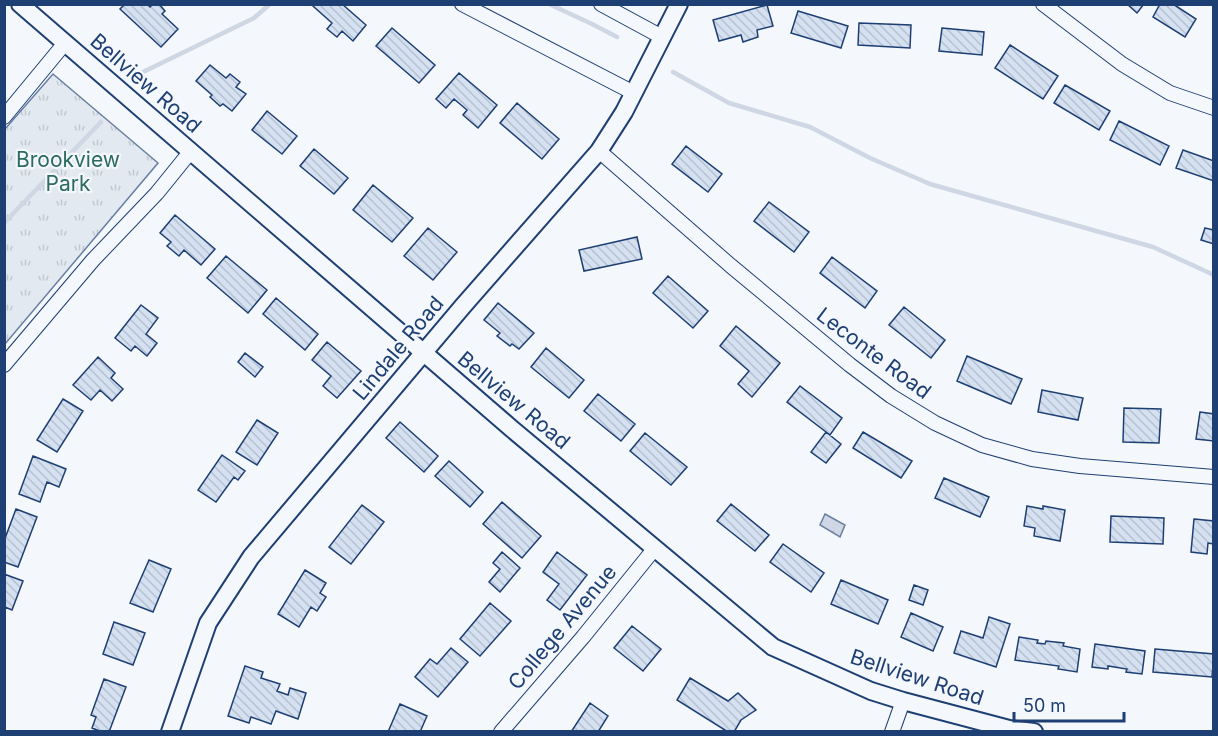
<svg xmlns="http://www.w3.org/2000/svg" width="1218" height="736" font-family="Inter,sans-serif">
<defs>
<pattern id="grass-tufts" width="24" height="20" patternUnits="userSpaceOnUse" patternTransform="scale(1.5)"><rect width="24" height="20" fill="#e3e9f0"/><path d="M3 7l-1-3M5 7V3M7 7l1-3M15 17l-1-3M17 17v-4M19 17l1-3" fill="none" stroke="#c2c9d1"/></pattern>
<pattern id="water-ripples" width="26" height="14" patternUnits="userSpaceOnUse" patternTransform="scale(1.5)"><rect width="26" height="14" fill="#cfd7e4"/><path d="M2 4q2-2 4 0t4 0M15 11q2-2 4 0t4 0" fill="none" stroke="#b1bac7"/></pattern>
<pattern id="building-back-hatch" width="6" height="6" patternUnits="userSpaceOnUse" patternTransform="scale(1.5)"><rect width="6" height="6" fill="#d5e0f0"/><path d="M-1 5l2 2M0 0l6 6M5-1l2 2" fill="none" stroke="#b6c1d1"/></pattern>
</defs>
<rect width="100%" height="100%" fill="#f4f7fb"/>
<path fill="url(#grass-tufts)" stroke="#687fa3" stroke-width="1.5" d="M53,74L158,163L5,344V129Z"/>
<path fill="url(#water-ripples)" stroke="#687fa3" stroke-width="1.5" d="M825,514L845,525L840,537L820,525Z"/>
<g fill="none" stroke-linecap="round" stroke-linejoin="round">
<path stroke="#cfd7e4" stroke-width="4.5" d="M549,4L592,24L617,37
M143,72L254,18L270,4
M673,72L729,103L810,127L870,158L930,184L1153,247L1214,275
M4,223L101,122"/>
</g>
<path fill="url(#building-back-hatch)" stroke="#1d3f73" stroke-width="1.5" d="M125,4H147L150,7L153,4H159L165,11L162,14L178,29L161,47L120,9Z
M314,4H342L366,25L353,41L342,31L337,37L327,29L332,23L313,6Z
M1127,4H1144L1137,13Z
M1160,4H1173L1196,19L1185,37L1153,17Z
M767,5L773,26L757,30L758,37L743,42L741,35L719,41L713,20Z
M798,11L848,26L841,48L791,33Z
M859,23L911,25L910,48L858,45Z
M392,28L435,65L419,83L376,46Z
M942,28L984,32L982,55L939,51Z
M1010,45L1058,76L1043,99L995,68Z
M210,65L226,78L230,74L240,82L236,87L246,94L232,111L223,104L220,106L210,97L212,95L196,81Z
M459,73L497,105L478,128L463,115L467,110L454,99L446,108L436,99Z
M1065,85L1110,111L1099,130L1054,103Z
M517,103L559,139L542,159L500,123Z
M267,111L297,136L282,154L252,130Z
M1119,121L1169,146L1160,165L1110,140Z
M686,146L722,174L708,192L672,164Z
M314,149L348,178L334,194L300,166Z
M1183,150L1214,161V181L1176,168Z
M373,185L413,218L392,242L353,210Z
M769,202L809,232L794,252L754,221Z
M175,215L215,249L201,265L184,250L179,256L167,246L171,242L160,233Z
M428,228L457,252L433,280L404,256Z
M1205,228L1214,230V244L1201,240Z
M637,237L642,259L584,271L579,250Z
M226,256L267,290L248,313L207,278Z
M832,257L877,291L865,308L820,273Z
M668,276L708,311L693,328L653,293Z
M276,298L318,334L305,350L263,314Z
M498,303L534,333L519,349L512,344L510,346L497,336L500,333L484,320Z
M141,305L158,318L146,334L157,343L147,356L135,346L131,351L115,338Z
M904,307L945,340L931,358L889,325Z
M736,326L780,363L752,397L738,384L749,371L720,346Z
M327,342L361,371L337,398L323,386L331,376L312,360Z
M546,348L584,380L569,398L531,367Z
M245,353L263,367L255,377L238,362Z
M967,356L1022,379L1011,404L957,381Z
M98,357L115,373L111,378L123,389L112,401L100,390L91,400L73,385Z
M800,386L842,418L830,435L787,402Z
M1042,390L1083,398L1078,420L1038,412Z
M598,394L635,424L621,441L584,411Z
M63,399L83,411L57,452L37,440Z
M1124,408L1161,409L1159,443L1123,442Z
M1200,412L1214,414V441L1196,439Z
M257,420L278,433L257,465L236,452Z
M400,422L438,456L424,472L386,438Z
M826,432L841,444L826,463L811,452Z
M863,432L912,461L901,478L853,448Z
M645,433L687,467L671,485L630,451Z
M222,455L245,471L238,480L234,477L216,502L198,490Z
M33,456L66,469L59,487L47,482L40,502L19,494Z
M449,461L483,492L470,507L435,476Z
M944,478L989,497L980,517L935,498Z
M502,502L541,536L522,558L483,524Z
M731,504L769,535L755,551L717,521Z
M362,505L384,522L351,564L329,547Z
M1027,506L1043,509V506L1065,510L1060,541L1034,536L1035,528L1024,526Z
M16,509L37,517L18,567L4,562V541Z
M1111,516L1164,518L1163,544L1110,542Z
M1194,519L1214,521V544L1208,543L1207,554L1191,552Z
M783,544L824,573L811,592L770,562Z
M502,552L520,568L500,592L489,582L500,569L493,563Z
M557,552L587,575L560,610L547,600L559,584L543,572Z
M149,560L171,569L153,612L130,603Z
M305,570L326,583L320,593L326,597L317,611L311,607L299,627L278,614Z
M4,574L23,581L12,610L5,607L4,610Z
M841,580L888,600L878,624L831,604Z
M914,585L928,590L923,605L909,600Z
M490,603L511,621L480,656L460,639Z
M911,613L943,627L933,651L901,637Z
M989,617L1010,624L996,667L954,653L961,631L983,638Z
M114,622L145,633L133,665L103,654Z
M632,626L661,649L643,671L614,648Z
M1019,637L1038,640L1037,643L1045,644L1046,641L1064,643L1063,646L1080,649L1077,672L1058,669L1059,666L1015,660Z
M1095,644L1145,651L1142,674L1126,672L1127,669L1108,666V669L1092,667Z
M451,648L468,662L438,697L415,677L430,659L437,664Z
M1155,649L1214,654L1212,677L1153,672Z
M245,666L263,672L261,678L280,684L277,691L288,695L290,688L306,693L298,719L276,711L271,724L251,717L249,723L228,716Z
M690,678L728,701L738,693L756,710L741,720L734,732H728L677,700Z
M104,679L126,687L109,732H102L92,728L96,717L91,715Z
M590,703L608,716L598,732H571Z
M400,704L427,716L420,732H388Z"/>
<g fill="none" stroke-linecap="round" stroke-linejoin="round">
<g stroke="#1d3f73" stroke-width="16">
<path id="minor" d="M462,4L634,93
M601,4L662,37
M1043,4L1122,64L1170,93L1214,108
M4,117L65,43
M599,151L731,266L850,365L891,396L935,423L982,445L1032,459L1080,466L1214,477
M4,365L93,260L157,193L191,151
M501,732L583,637L655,548
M892,732L903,701"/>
</g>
<g stroke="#1d3f73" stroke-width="20">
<path id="tertiary" d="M20,4L512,429L773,647L871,691L903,701L1009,729L1034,732
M170,732L208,623L251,557L463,306L599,151L624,112L679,4"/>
</g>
<use href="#minor" stroke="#f4f7fb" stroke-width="14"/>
<use href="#tertiary" stroke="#f4f7fb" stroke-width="16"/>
</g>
<g text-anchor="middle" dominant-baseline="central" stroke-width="4.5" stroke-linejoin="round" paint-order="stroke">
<g font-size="21" fill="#1d3f73" stroke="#f4f7fb">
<text transform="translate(146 83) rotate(41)">Bellview Road</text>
<text transform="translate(398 348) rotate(-50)">Lindale Road</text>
<text transform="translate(874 353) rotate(37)">Leconte Road</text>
<text transform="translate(514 400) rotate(40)">Bellview Road</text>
<text transform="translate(562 627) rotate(-50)">College Avenue</text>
<text transform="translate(917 677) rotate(18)">Bellview Road</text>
</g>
<g font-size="21" fill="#2c6c60" stroke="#f4f7fb">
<text x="68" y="159">Brookview<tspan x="68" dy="24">Park</tspan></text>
</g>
</g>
<rect width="1218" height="736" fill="none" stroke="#1d3f73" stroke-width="12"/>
<path d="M1014 712v9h110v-9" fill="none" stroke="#1d3f73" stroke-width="3"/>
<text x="1023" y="712" font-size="18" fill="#1d3f73" stroke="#f4f7fb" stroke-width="4.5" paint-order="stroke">50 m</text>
</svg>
